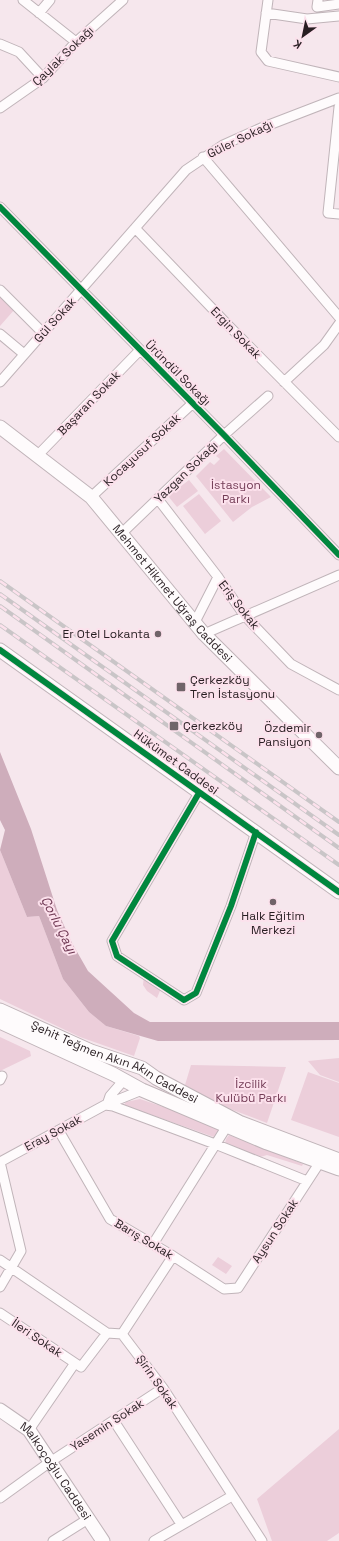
<svg xmlns="http://www.w3.org/2000/svg" width="339" height="1541" font-family="'Space Grotesk',sans-serif">
<rect width="100%" height="100%" fill="#f6e7ed"/>
<path fill="#ecceda" d="M0,294L15,309L0,326Z
M224,449L271,497L252,507L233,522L196,476L210,462L214,465L220,459L216,456Z
M189,480L198,491L177,507L168,496Z
M199,494L221,521L205,534L183,506Z
M0,850L27,917L39,916L63,979L89,1012L106,1026L139,1036L140,1038L134,1056L80,1037L0,999Z
M144,975L162,986L157,998L147,991L143,985Z
M0,1037L30,1051L31,1056L0,1071Z
M339,1058V1082L320,1075L308,1061Z
M191,1065L286,1067L267,1123L217,1104L185,1085Z
M308,1072L339,1083V1137L291,1120Z
M140,1099L190,1116L219,1129L214,1137L124,1105L126,1102Z
M229,1135L303,1164L302,1166L267,1155L260,1157L225,1144L226,1139Z
M218,1257L232,1266L226,1274L212,1265Z
M339,1429V1533L327,1541H272L257,1499Z"/>
<path fill="#ceadbb" d="M0,752L31,829L57,910L72,943L88,971L134,1013L150,1022H339V1040L158,1041L106,1026L89,1012L63,979L39,916L27,917L0,850L5,830L0,820Z"/>
<g fill="none" stroke-linecap="round" stroke-linejoin="round">
<g stroke="#c0b4b9" stroke-width="11">
<path id="street" d="M23,0L76,42
M268,0L261,52L268,61L339,77
M318,0L317,7L339,4
M39,13L50,0
M266,13L307,19L339,16
M0,44L19,52L43,78
M339,107L328,213L339,214
M0,108L43,78L76,42L123,0
M203,157L339,317
M0,207L224,435L339,555
M135,228L228,325L339,437
M0,290L43,333
M0,334L24,354
M0,382L186,170L223,145L261,128L339,98
M284,382L324,345L339,324
M38,455L140,350
M91,497L193,403
M158,499L218,577L244,615L291,664L339,690
M122,533L224,435L268,396
M195,622L218,577
M204,634L339,575
M199,793L112,941L117,956L184,1000L196,993L231,906L256,832
M0,1080L2,1076
M105,1105L113,1106L215,1144L307,1181
M107,1105L110,1096L123,1081
M59,1131L110,1219L173,1256L224,1289L238,1288L320,1162
M0,1162L105,1105L142,1090
M153,1244L227,1126
M0,1260L107,1333L122,1334L163,1388L262,1541
M0,1287L21,1251L0,1162
M0,1313L75,1363
M122,1334L173,1256
M114,1421L181,1524
M29,1430L75,1363L81,1367L107,1333
M0,1498L50,1462L163,1388
M53,1541L88,1519
M154,1541L232,1496"/>
</g>
<g stroke="#c0b4b9" stroke-width="15">
<g id="secondary">
<path id="s1" d="M0,427L91,497L204,634L339,768"/>
<path d="M0,650L339,892"/>
<path id="s2" d="M0,1010L91,1051L142,1068L156,1078L239,1122L339,1160"/>
<path d="M0,1022L113,1074L142,1090L267,1143L339,1169"/>
<path id="s3" d="M0,1410L29,1430L103,1541"/>
</g>
</g>
<use href="#street" stroke="#fefbfc" stroke-width="9"/>
<use href="#secondary" stroke="#fefbfc" stroke-width="13"/>
<g stroke="#c9c5c7" stroke-width="4">
<path id="rail" d="M0,581L339,822
M0,594L339,835
M0,606L339,848
M0,625L339,865"/>
</g>
<use href="#rail" stroke="#fce1ec" stroke-width="2.5" stroke-dasharray="8" stroke-linecap="butt"/>
<g stroke="#fce1ec" stroke-width="8">
<path id="cycleway" d="M0,207L224,435L339,555
M0,650L339,892
M199,793L112,941L117,956L184,1000L196,993L231,906L256,832"/>
</g>
<use href="#cycleway" stroke="#00873e" stroke-width="6"/>
</g>
<g fill="#706469" stroke="#fce1ec" stroke-width="1.5">
<circle cx="158" cy="634" r="4"/>
<rect x="176" y="682" width="10" height="10" rx="2"/>
<rect x="169" y="721" width="10" height="10" rx="2"/>
<circle cx="319" cy="735" r="4"/>
<circle cx="273" cy="902" r="4"/>
</g>
<g text-anchor="middle" dominant-baseline="central" stroke-width="4" stroke-linejoin="round" paint-order="stroke">
<g font-size="12" fill="#281e22" stroke="#fce1ec">
<text transform="translate(63 56) rotate(-44)">Çaylak Sokağı</text>
<text transform="translate(240 139) rotate(-26)">Güler Sokağı</text>
<text transform="translate(55 320) rotate(-48)">Gül Sokak</text>
<text transform="translate(236 333) rotate(46)">Ergin Sokak</text>
<text transform="translate(178 373) rotate(45)">Üründül Sokağı</text>
<text transform="translate(89 403) rotate(-46)">Başaran Sokak</text>
<text transform="translate(142 450) rotate(-43)">Kocayusuf Sokak</text>
<text transform="translate(186 472) rotate(-44)">Yazgan Sokağı</text>
<text stroke="none"><textPath href="#s1" startOffset="241">Mehmet Hikmet Uğraş Caddesi</textPath></text>
<text transform="translate(239 605) rotate(52)">Eriş Sokak</text>
<text transform="translate(176 762) rotate(36)">Hükümet Caddesi</text>
<text stroke="none"><textPath href="#s2" startOffset="126">Şehit Teğmen Akın Akın Caddesi</textPath></text>
<text transform="translate(53 1133) rotate(-28)">Eray Sokak</text>
<text transform="translate(275 1231) rotate(-57)">Aysun Sokak</text>
<text transform="translate(144 1239) rotate(31)">Barış Sokak</text>
<text transform="translate(37 1338) rotate(34)">İleri Sokak</text>
<text transform="translate(157 1382) rotate(55)">Şirin Sokak</text>
<text transform="translate(107 1425) rotate(-33)">Yasemin Sokak</text>
<text stroke="none"><textPath href="#s3" startOffset="84">Malkoçoğlu Caddesi</textPath></text>
</g>
<g font-size="12" fill="#743d57" stroke="#fce1ec">
<text x="236" y="485">İstasyon<tspan x="236" dy="14">Parkı</tspan></text>
<text x="251" y="1084">İzcilik<tspan x="251" dy="14">Kulübü Parkı</tspan></text>
</g>
<g font-size="12" fill="#281e22" stroke="#fce1ec" text-anchor="end">
<text x="150" y="634">Er Otel Lokanta</text>
<text x="190" y="680" text-anchor="start">Çerkezköy<tspan x="190" dy="14">Tren İstasyonu</tspan></text>
<text x="183" y="726" text-anchor="start">Çerkezköy</text>
<text x="311" y="728">Özdemir<tspan x="311" dy="14">Pansiyon</tspan></text>
<text x="273" y="916" text-anchor="middle">Halk Eğitim<tspan x="273" dy="14">Merkezi</tspan></text>
</g>
<g font-size="13" font-style="italic" fill="#6d3651" stroke="#fce1ec">
<text transform="translate(59 925) rotate(63)">Çorlu Çayı</text>
</g>
</g>
<g transform="translate(303 36) rotate(213)" stroke="#fce1ec" stroke-width="3" paint-order="stroke">
<path d="M0-3L7 15L0 10L-7 15Z" fill="#281e22"/>
<text y="-6" font-size="11" font-weight="bold" text-anchor="middle" fill="#281e22">K</text>
</g>
</svg>
